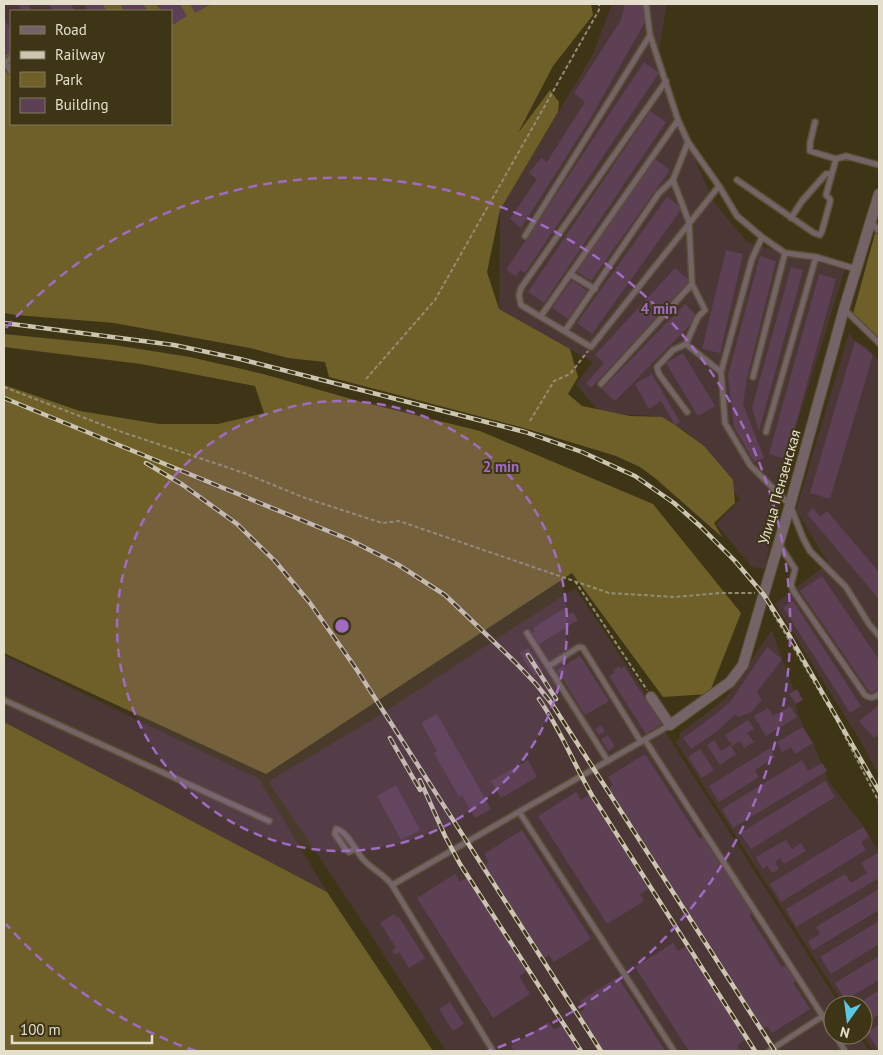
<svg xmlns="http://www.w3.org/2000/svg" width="883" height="1055" font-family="'PT Sans',sans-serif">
<rect width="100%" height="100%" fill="#3e3516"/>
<path fill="#4c3737" d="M4,4H101L106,11H11V36L4,32Z
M612,4H667L656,67L713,201L747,242L845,269L786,459L765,569L752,567L716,524L740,499L687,432L653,416L600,413L576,384L593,362L499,309L500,210L593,54Z
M849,333L855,341L866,347L879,361V775L858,737L775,604L828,563L796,510Z
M575,588L661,717L666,733L840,1005H833V1035H859L869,1051H446L360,918L270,784L271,780L372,720Z
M772,630L780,653L793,687L796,707L803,727L813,743L829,782L865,828L879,852V1051H873L863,1035V1005H844L675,741L680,738L679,734L725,699Z
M4,655L259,779L327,892L4,722Z"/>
<path fill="#6f6029" d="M101,4H591L593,15L553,66L518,133L550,90L559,102L558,112L500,210L487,272L499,309L570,349L578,377L568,394L582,406L630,416L662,417L675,425L704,446L733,480L735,503L714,523L722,537L655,478L640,467L616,456L524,428L329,377L325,362L288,358L250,348L114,323L16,315L4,313V32L11,36V124H171V11H106Z
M879,219V342L853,314Z
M4,334L114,345L190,357L263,374L362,402L480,431L653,504L741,613L709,694L663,697L572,573L266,774L4,653V385L80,411L159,424H218L264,413L255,386L141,364L4,347Z
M4,722L327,892L433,1051H4Z"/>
<path fill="#5d4053" d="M18,4H28L32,11H22Z
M48,4H71L75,11H53Z
M84,4H102L107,11H88Z
M120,4H143L147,10L124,11Z
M156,4H180L187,16L171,26V11H161Z
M190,4H212L195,13Z
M625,4H643L645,22L589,121L521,228L510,219L537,179L529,173L541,158L547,162L585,102L574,93L621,20Z
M5,20L11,31V52L4,56V21Z
M644,62L659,73L525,273L520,270L516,276L506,270Z
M650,111L666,122L544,303L528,292Z
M652,157L670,170L591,281L573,269Z
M667,197L682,208L592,334L577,323Z
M726,250L743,254L720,353L702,349Z
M760,256L776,261L747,378L743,404L764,458L754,462L734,427L728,375Z
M791,267L803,270L759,431L752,408Z
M675,268L690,281L591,388L586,383L604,363L595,355Z
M819,274L836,279L786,459L769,454Z
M572,280L587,291L568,319L552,308Z
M685,304L698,317L615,401L602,389Z
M855,341L873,355L830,499L810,493Z
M683,353L715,406L698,416L666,363Z
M652,374L680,422L675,425L661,401L649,409L635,384Z
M813,508L820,517L827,511L879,572V599L807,514Z
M822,576L879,660V688L871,694L800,591Z
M793,601L861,706L850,713L783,607Z
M565,608L569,614L573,612L578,620L539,644L532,633L535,631L533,628Z
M767,647L782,659L757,692L762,700L751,712L738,717L736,714L716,732L691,749L683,738L716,714L731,701Z
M528,648L543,670L534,676L530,668L529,669L520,653Z
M580,656L609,701L585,715L557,670Z
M619,666L621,669L624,666L654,712L657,710L660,716L658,718L662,724L646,734L609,676L615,673L613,670Z
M797,689L803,700L796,704L789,694Z
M879,705V733L874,738L859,721Z
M790,706L797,717L766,736L754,716L768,708L773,716Z
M437,714L491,809L475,818L462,795L459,797L434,753L437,751L421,723Z
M748,720L754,729L747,733L754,742L744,748L740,741L732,746L725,735Z
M601,725L605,731L599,735L595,729Z
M803,727L813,743L795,754L791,747L782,752L777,742Z
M608,735L615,746L608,751L601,739Z
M714,740L721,751L730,745L736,754L720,765L707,745Z
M770,748L775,757L755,770L759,777L719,802L709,786Z
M700,749L714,770L702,778L688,757Z
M645,754L700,839L705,836L751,908L749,909L752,914L749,915L782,967L787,965L797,981L793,983L810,1009L772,1033L767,1026L759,1031L605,790L613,785L608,777Z
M528,760L537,777L501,798L491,781Z
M802,760L808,771L822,763L827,771L733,828L722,809Z
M825,781L835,797L751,849L740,833Z
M396,785L420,830L401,840L377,796Z
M576,792L581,800L589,795L649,889L640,894L644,901L607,924L538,816Z
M863,827L869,837L861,842L866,850L781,902L770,884Z
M522,830L591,939L554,962L549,955L541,961L481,867L489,862L484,854Z
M786,840L792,849L801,843L806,851L784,864L780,858L775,862L779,869L772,873L767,865L763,869L756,857Z
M879,852V878L796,927L786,909L845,874L851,883L867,873L861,863Z
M455,874L460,882L468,877L527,971L519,976L530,994L493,1018L417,898Z
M879,889V910L813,950L808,941L820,934L816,927Z
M394,914L397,918L399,917L425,958L409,968L399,952L395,955L392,950L396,948L380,923Z
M879,921V944L831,974L820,957Z
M673,943L678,951L686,946L746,1039L737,1045L741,1051H689L635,967Z
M879,956V980L845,1000L835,983Z
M618,977L665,1051H600L577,1014L585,1009L580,1001Z
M879,990V1014L863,1025V1005H856Z
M450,1002L464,1024L453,1031L439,1009Z
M549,1022L554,1030L562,1025L579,1051H514L511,1046Z
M879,1025V1051L867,1032Z"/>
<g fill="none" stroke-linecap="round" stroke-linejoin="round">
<g stroke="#595033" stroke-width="8">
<path id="service" d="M646,4L650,35L678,120L688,142L719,186L737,216L762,237L785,253L816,257L856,269
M4,61L11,72
M5,62L11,58
M666,81L521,288L519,295L521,305L591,347L719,186
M815,122L810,143V151L836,159L846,156L879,165
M737,180L814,233L820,235L822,231L830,202V199L826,195L836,159
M791,218L802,201L824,176L826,174H831
M871,222L879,231
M525,236L650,35
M762,237L752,259L721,372L725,423L750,465L790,505L803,538L810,551L846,587L869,624L879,636
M570,274L595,289
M844,309L879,343
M541,316L678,120
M565,331L659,193L673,180
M686,344L721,372
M753,377L785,253
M601,384L692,284
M687,412L659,374L657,367L673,350L686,344L698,317L705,310L692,284L689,222L673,180L688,142
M766,432L816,257
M779,544L795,569L791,585L794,592L865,695C870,699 874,698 879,694
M527,633L608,761
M549,666L579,647L583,648L641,742
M4,700L269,821
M645,740L833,1032
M520,813L674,1051
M355,849L349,852L346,850L335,834L336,829C347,831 355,850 362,858C371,869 384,874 392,885L493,1051
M392,885L670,725
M835,1035L845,1051
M769,1051L823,1016"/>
</g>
<g stroke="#595033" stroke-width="12">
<path id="minor" d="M651,697L670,725L730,682L743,665L790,505L844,309L879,194"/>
</g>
<path stroke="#948d74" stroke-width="2" stroke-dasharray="4 2.5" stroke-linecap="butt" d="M366,379L435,300L599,10V4
M4,387L116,430L244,473L305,498L382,523L399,521L609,593L675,597L720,593H755
M530,421L554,381L570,374L588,351
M575,581L647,690
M770,608L837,721L879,802"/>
<use href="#service" stroke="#756467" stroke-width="5"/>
<use href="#minor" stroke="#756467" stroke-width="10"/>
<g stroke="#cbc5b1" stroke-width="4.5">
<path id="rail" d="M4,323L174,345L240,359L525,432L582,452L635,476L674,503L700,526L735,561L764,595L785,628L879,791
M4,398L350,540L397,564L445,595L515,662L536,684L552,704L775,1051
M146,463L183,485L237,524L275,561L310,603L357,670L601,1051
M528,655L556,699
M539,699C561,730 574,765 593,797L755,1051
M390,738L420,790
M420,780L445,836L460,864L581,1051"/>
</g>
<use href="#rail" stroke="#3e3516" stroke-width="2.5" stroke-dasharray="8" stroke-linecap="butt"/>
</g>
<circle cx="342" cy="626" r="225" fill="#a06bc4" fill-opacity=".12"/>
<g fill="none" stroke="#a06bc4" stroke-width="2.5" stroke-dasharray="9 6">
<circle cx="342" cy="626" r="225"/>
<path d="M196 1051A449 449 0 0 1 6 924M6 328A449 449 0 1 1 488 1051"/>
</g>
<g text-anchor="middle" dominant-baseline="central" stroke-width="4" stroke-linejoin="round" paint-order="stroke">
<g font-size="15" fill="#e4dfcd" stroke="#3e3516">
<text transform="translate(779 487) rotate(-74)">Улица Пензенская</text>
</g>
</g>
<circle cx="342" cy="626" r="8" fill="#a06bc4" stroke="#3e3516" stroke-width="2.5"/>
<g font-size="15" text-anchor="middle" font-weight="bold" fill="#a06bc4" stroke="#3e3516" stroke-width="4" stroke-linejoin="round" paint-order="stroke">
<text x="659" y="314">4 min</text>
<text x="501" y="472">2 min</text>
</g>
<rect width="883" height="1055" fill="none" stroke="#e4dfcd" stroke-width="10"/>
<rect x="10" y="10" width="162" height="115" fill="#3e3516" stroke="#80795f"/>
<rect x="20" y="26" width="25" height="8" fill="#756467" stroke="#80795f"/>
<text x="55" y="35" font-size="15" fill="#e4dfcd">Road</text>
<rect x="20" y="51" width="25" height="8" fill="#cbc5b1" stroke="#80795f"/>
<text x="55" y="60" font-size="15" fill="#e4dfcd">Railway</text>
<rect x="20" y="72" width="25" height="15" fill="#6f6029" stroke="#80795f"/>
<text x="55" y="85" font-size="15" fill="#e4dfcd">Park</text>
<rect x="20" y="98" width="25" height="15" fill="#5d4053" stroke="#80795f"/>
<text x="55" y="110" font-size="15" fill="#e4dfcd">Building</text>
<g transform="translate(848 1020) rotate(194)"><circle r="24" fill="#3e3516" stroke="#80795f"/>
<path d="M0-4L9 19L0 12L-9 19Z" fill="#5bc8e6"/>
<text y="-8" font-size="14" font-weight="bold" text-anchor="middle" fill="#e4dfcd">N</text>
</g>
<path d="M12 1035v8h140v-8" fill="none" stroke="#e4dfcd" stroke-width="2.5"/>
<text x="20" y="1035" font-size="15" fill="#e4dfcd" stroke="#3e3516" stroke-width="4" paint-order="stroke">100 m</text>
</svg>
